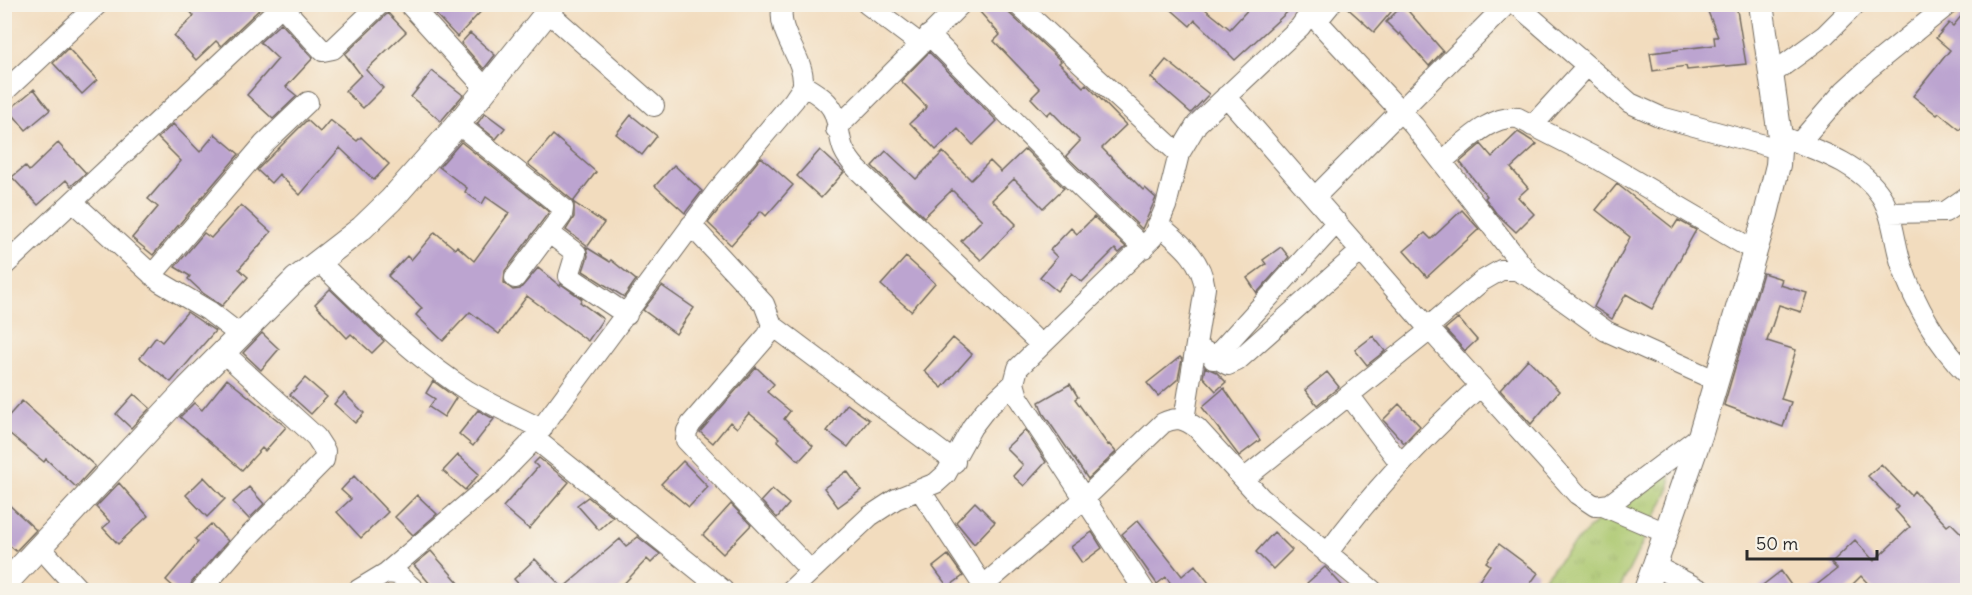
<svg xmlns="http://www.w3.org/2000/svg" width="1972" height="595" font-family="Delius,sans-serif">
<defs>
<pattern id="grass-tufts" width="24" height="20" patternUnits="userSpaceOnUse" patternTransform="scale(1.5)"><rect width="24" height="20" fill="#acc86f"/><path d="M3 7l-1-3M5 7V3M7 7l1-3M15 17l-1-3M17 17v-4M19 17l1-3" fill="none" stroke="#94ac60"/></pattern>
</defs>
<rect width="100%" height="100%" fill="#f7f3e8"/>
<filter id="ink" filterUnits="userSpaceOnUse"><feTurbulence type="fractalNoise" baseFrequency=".0167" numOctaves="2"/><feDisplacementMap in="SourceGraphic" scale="12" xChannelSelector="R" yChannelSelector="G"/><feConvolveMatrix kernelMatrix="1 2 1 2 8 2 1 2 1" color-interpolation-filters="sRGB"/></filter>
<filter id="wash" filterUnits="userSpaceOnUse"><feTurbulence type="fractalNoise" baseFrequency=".008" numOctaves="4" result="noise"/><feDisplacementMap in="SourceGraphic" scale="24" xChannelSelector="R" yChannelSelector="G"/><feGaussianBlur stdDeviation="1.35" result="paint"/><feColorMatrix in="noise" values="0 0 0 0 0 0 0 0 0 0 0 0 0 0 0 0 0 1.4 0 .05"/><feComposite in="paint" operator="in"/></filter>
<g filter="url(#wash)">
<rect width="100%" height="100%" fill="#f2dcbe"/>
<path fill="url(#grass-tufts)" stroke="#6c7a4d" stroke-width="1.5" d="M1670,468V488L1619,590H1533L1572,546L1612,506Z"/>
<g id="blocks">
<path fill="#bca4d0" d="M184,4H265L221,46L216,41L196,60L174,36L194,16Z
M426,4H488L457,37Z
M973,4H1005L1009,13L1061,61L1059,63L1083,87L1086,84L1126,125L1102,148L1143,190L1145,188L1156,198L1142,229L1066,156L1080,141L1051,111L1047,115L1031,98L1040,89L994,41L1000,35Z
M1165,4H1209L1205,9L1230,29L1253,4H1296L1235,60L1195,20L1190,26Z
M1343,4H1381L1391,12L1374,32Z
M1705,4H1736L1746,64L1687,70L1686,66L1653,71L1650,53L1715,45L1714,37H1718Z
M1403,5L1443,51L1429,66L1400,33L1399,35L1386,22Z
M1968,8V131L1962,127L1960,130L1939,113L1937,115L1913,96L1950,50L1936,38L1949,23L1953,26Z
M388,13L406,32L366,70L383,88L363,108L345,91L361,75L345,54Z
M281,23L313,58L286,87L297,96L273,119L247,95L278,59L260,42Z
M470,33L495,55L484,69L461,43Z
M68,48L97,80L82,94L53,63Z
M929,52L997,121L973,145L958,129L936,150L910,123L927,107L901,81Z
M1166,60L1209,94L1191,113L1151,78Z
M432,71L463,95L441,121L411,97Z
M34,89L50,110L26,130L9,110Z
M485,113L505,128L496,139L477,124Z
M631,115L657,136L642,155L616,134Z
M307,120L320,132L330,120L357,141L361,137L389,164L374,180L340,148L300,195L279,174L271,183L257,170Z
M173,124L200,152L215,134L239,154L153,255L132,238L158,207L148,199L181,161L158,138Z
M1518,132L1537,144L1511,168L1528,188L1518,197L1534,214L1516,232L1496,213L1485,198L1487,196L1460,162L1481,144L1492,157Z
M553,135L596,172L573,202L604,223L588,246L566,230L574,217V204L571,199L528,164Z
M461,142L549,212L505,271L504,283L513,290L520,289L538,268L560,286L561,284L582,299L580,302L603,319L588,341L527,296L499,334L470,312L443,341L416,315L422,308L388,276L407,256L411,260L435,232L455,249L457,246L474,261L509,213L486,197L482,204L465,192L467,188L439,167Z
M58,143L86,173L71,186L66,180L38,205L12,177L25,166L29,171Z
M1025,149L1064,188L1043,208L1014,179L992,200L1016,224L981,260L961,241L982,220L952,190L924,217L872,166L886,151L916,179L943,152L971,180L990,161L1001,172Z
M820,150L844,172L821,198L797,176Z
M761,157L793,185L766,216L761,211L731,245L708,223Z
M674,165L702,191L685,213L655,186Z
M1617,184L1673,228L1678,220L1696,230L1652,309L1626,294L1612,319L1594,307L1630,237L1596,210Z
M241,205L271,232L239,269L248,277L222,306L203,293L188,279L190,276L175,267L204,233L211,238Z
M1462,210L1479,229L1427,277L1404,251L1425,233L1431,239Z
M1094,217L1126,247L1119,253L1115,249L1082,282L1072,273L1057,291L1040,277L1057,257L1050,250L1071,228L1077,234Z
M586,247L610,262L611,260L636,280L624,297L583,271L588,256Z
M1281,247L1289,257L1257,293L1247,278L1266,264L1263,260Z
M906,257L935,283L911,311L881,285Z
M1763,273L1782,279L1780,285L1807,293L1801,312L1779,305L1767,341L1796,350L1781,399L1791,402L1783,427L1724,405Z
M662,286L694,308L676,334L643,310Z
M330,289L384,341L372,353L351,334L347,338L315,304Z
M187,312L215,331L171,382L140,358L156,337L162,342Z
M1458,318L1477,340L1465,351L1445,329Z
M262,333L279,349L261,370L243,353Z
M1373,336L1385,351L1367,365L1355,350Z
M953,338L972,354L942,388L924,371Z
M1180,357L1182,359L1178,379L1158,396L1147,383Z
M1528,359L1559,391L1531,424L1500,390Z
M756,367L774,384L767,392L790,411L784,419L813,446L799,461L777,440L779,438L749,413L737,428L730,422L713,443L700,432Z
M1205,367L1216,372L1226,382L1216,391L1203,377Z
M1327,372L1339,387L1317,405L1305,390Z
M305,378L327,397L311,414L290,395Z
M227,379L286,427L265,451L262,448L242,470L180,417L194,403L202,410Z
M433,381L456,398L444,417L429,407L435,399L426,393Z
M1070,384L1078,397L1075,399L1108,445L1109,444L1116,452L1088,479L1043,413L1039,402Z
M1224,388L1260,440L1239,456L1202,407Z
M344,393L364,413L355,423L334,404Z
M134,394L150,408L131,428L116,414Z
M22,401L95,466L76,487L46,459L44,462L4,429V421Z
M847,404L869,420L848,447L827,431Z
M1399,404L1420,426L1404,443L1383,420Z
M478,410L494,419L473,446L459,434Z
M1025,430L1046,462L1024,486L1013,476L1023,465L1006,448Z
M458,455L479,474L465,490L443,471Z
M539,458L569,482L529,529L503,507L538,467L534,463Z
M683,461L708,487L689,507L661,484Z
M1881,464L1911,495L1914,491L1947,526L1951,523L1968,540V591H1875L1861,576L1846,591H1809L1837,569L1831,563L1855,540L1874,561L1910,527L1895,510L1898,507L1868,476Z
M847,471L861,490L838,507L824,488Z
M354,476L388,512L361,538L337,512L351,499L341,490Z
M204,477L225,499L207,517L186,495Z
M119,483L148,516L118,544L103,528L110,522L96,507Z
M249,487L264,504L249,519L233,502Z
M772,489L789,504L777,518L761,501Z
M417,495L437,514L413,535L395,517Z
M588,497L613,517L599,530L577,505Z
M4,500L36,530L16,551L4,541Z
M975,502L995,522L974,544L956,522Z
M731,504L751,525L723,554L703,535Z
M1138,520L1182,576L1195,565L1215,591H1163L1171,584L1166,577L1157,584L1122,534Z
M211,524L228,541L192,582L189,591H178L166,580L198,542L195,539Z
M1092,532L1102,548L1082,563L1071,547Z
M1274,532L1292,550L1273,569L1256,552Z
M638,537L660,554L651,563L647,559L617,591H525L514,579L535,559L563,588L620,539L626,546Z
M1499,544L1538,573L1525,591H1472L1490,565L1486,562Z
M431,551L466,591H436L414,565Z
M948,555L963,576L948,587L933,567Z
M1325,567L1326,568L1347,591H1313L1307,583Z
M1781,571L1795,591H1755Z"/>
</g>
</g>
<g filter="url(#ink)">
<use href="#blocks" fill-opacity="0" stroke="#71695e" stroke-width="1.5"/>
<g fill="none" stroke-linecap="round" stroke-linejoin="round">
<g stroke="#71695e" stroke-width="22">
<path id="minor" d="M280,4L323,51L333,49L380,4
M409,4L486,89
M867,4L920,44
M1017,4L1179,154
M1516,4L1630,103L1661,117L1779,149
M548,12L654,106
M1310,13L1414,126L1532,278
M1317,21L1331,4
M929,35L1073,180L1144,248
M1772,74L1825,35L1856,4
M803,85C814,92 829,100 834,113C844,139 835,144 857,169L1040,344
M4,92L98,4
M1226,96L1423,322L1433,323L1482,281L1501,270H1516L1532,278L1606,331L1717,381
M458,124L563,208L562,215L515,278
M1532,126L1587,66
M836,129L961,4
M1780,136C1816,150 1859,162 1881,196C1894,217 1894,243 1902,266C1915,305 1939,346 1968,375
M1799,143L1844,91L1866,71L1949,4
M1442,161C1463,145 1490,114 1518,118L1598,159L1755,251
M1316,196L1507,4
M74,203L160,282L209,311L240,335
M1889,213L1945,212L1968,196
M1158,224C1180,243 1201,258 1205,288L1184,420
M691,225L764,304L772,325L768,335L691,424L687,431L686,440L811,571
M549,233L576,253L569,276L627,315
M318,261C365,306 412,356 468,391C492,405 517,417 542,429
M4,266L281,6
M152,275L264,144L308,102
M1423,322L1577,494L1595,506L1610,504L1700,436
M772,325L955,462
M1196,346L1228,365L1237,361L1361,251
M1213,359L1337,222
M1349,395L1400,463
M534,438L723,590
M1244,479L1430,330
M920,490L986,590
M1603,506L1666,533
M40,547L79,590
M1327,554C1372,491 1423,438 1480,386
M1655,566L1701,590
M386,573L492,483L528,446L717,191L794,100C797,95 803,88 803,83C804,55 775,33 783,4
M983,586L1083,500L1163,423C1177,416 1184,419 1197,428L1261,498L1372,590
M201,590L242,543L324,460L325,451L316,437L223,352
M358,590L386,573L397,574L415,590
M791,590L870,516L896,499L936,483L946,474L972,427L985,410L1014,383
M1144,590L1018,397L1014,383L1018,368L1153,237L1166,206L1179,154L1197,124L1300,27L1310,13V4"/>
</g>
<g stroke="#71695e" stroke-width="26">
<path id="tertiary" d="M4,585L188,388L296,279L362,228L391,200L458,124L554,4
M1646,590L1700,436L1766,214L1778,165L1780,136L1761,4"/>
</g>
<use href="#minor" stroke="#fff" stroke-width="20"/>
<use href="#tertiary" stroke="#fff" stroke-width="24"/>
</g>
</g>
<rect width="1972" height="595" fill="none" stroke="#f7f3e8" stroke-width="24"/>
<path d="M1747 550v9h130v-9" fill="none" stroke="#2b2b2b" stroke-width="3"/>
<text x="1756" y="550" font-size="18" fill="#2b2b2b" stroke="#f7f3e8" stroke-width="4.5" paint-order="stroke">50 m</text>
</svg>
